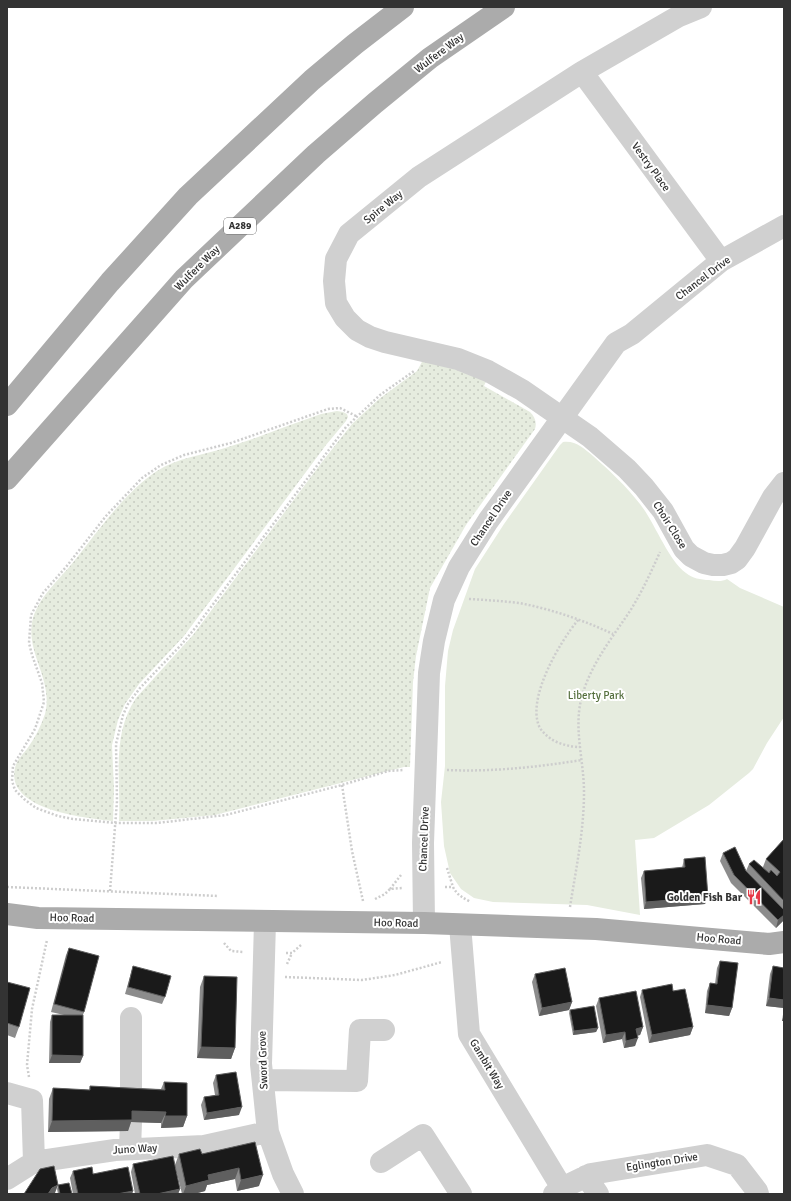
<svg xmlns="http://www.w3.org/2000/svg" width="791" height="1201" font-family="Signika,sans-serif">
<defs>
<pattern id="grass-dots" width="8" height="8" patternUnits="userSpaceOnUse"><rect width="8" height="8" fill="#e6ecdf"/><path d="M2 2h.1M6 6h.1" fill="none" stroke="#c6cbc0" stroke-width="1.8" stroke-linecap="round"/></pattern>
</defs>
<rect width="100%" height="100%" fill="#fff"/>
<path fill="url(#grass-dots)" d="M423,360L449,367L486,381L484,386L530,412C535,417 537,422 535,429L466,525L430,588L416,656L413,682L410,767H404L215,815L153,821H119C121,779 111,735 136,698L193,635L322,462L352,424L379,399L417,371Z
M337,411L343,412L347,414L348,417L346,421L326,445L184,636L139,684L125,704L118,720L112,745L114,789L113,821C86,818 5,810 15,768C16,761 23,754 27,749C35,738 41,726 45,714C54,679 24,652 33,618C40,595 61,578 75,560C98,531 126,491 157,471C177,458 203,455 225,448C258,438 289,425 321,414Z"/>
<path fill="#e6ecdf" d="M563,442C575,440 585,449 593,456C610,471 626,486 640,504C655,523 668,560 686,573C692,578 701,580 709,580C715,581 722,582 727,579L740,588L784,607V717L767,743L753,769L749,773L709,805L654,838L635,840L640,915L587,905L493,902L474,898L461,889L450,873L444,846L441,802L445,766V686L448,651L453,630L475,569L504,524L560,445Z"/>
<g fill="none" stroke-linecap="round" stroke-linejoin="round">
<path stroke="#cdcdcd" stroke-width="2.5" stroke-dasharray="2 2" stroke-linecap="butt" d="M356,416L340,408L328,409L231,443L184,455L161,465L142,478L106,516L66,567L43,593L31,615L29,643L32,655L42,683L44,702L35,729L13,766L12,781L15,790L24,799L36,808L58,816L73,819L116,823H157L226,815L342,785L388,771L404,770
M469,599C486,600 502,601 519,603C551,609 583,620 613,634
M578,620C560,642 527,697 539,726C541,731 546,735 551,739C559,744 571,747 580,747
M447,770C493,772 537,767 582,760
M342,785L352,851L363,901
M447,868L453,887
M7,887L218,896
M445,887H453C457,895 463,898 471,902
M390,889L401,875
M110,891L117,801L116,744L123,715L128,704L140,688L181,645L196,627L346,427L380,395L414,371
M375,899L385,894L390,889L402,888
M570,907C576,869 584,831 584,792C584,760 573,728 582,696C591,664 612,638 630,611C642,592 651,572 660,552
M224,943L231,951L243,952
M286,953H292L301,945
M287,964L292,953
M285,977L362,980L395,975L442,962
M29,1077L27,1065L32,1009L47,940"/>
<path stroke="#d0d0d0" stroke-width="22" d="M701,7L679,16L582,72L419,177L349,234L336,259L334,281L336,303L345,318L357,330L370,337L385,342L458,359L488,371L522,390L590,437L627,469L644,487L663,511L684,549L691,556L704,563L713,565H723L731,563L737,559L745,548L773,497L784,483
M582,72L721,261
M265,922L261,1064L268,1132L283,1174L293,1194
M424,923L423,843L429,673L434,641L444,600L459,567L488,521L616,343L632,334L721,261L784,226
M460,925L469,1034L562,1188
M263,1080L357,1081L360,1030H384
M7,1093L32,1100L34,1162
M131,1099V1018
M130,1149L131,1122
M381,1162L423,1135L461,1194
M586,1176L598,1194
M7,1179L34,1162L115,1150L204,1146L268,1132
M554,1194L562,1188L591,1174L707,1155L737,1165L757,1191L758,1194"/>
<path stroke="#ababab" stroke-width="22" d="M7,405L110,282L188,196L312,80L355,44L403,7
M7,479L184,279L316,154L375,103L430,58L504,7
M7,914L38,918L424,923L596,929L769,944L784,942"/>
</g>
<path fill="#8c8c8c" d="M784,839V920L776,928L731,883L720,861L723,853L746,871L749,864L763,867L766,859Z
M684,859L708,897L705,904L644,909L641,878L644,871L682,868Z
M69,948L84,1012L83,1015V1056L80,1063H49L50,1022L52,1015H64L51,1012L66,955Z
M720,961L732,1008L729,1016L705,1013L707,991L710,983L715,984L717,968Z
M133,966L165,997L162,1004L125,994Z
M773,966L784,968V1021H782L784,1008L766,1006L770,974Z
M535,974L572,1002L569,1010L539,1016L532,982Z
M204,976L235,1048L231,1059L197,1058L200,987Z
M7,982L19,1027L15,1038L7,1035Z
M642,990L673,991L693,1027L690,1035L649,1043L640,997Z
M599,998L643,1027L640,1035L637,1036L635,1046L624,1048L622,1039L603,1043L596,1006Z
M570,1010L598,1028L596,1032L573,1035L569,1013Z
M216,1075L239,1115L204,1120L201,1105L204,1097L215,1095L213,1083Z
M164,1082L187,1116L183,1127L161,1128V1123L131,1122L128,1131L48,1132L49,1099L53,1088L89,1090L90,1086L161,1089Z
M255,1142L259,1186L237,1191L235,1179L207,1185L205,1191L194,1194H182L175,1165L179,1154H202Z
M133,1164L180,1189L178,1194H135L131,1172Z
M73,1171L93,1174L133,1191L132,1194H73L70,1178Z
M58,1185L72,1194H58L57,1189Z"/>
<path fill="#5f5f5f" d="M708,897L705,904L644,909L646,902Z
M784,915V920L776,928L778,920Z
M769,998L784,1000V1008L766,1006Z
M572,1002L569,1010L539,1016L542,1008Z
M707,1005L732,1008L729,1016L705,1013Z
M784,1015V1021H782Z
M643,1027L640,1035L633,1036L636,1029Z
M693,1027L690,1035L649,1043L652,1035Z
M598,1028L596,1032L573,1035L574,1031Z
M625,1032L622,1039L603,1043L606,1035Z
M638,1038L635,1046L624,1048L626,1041Z
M201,1047L235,1048L231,1059L197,1058Z
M52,1055L83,1056L80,1063H49Z
M242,1107L239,1115L204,1120L207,1113Z
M132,1111L166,1112L161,1123L131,1122L128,1131L48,1132L52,1121Z
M165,1116H187L183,1127L161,1128Z
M239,1168L235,1179L207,1185L205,1191L194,1194H183L186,1186L208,1175Z
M263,1175L259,1186L237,1191L241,1180Z
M58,1185L55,1193L52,1194H48L52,1188Z
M180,1189L178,1194H157Z
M133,1191L132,1194H117Z"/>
<path fill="#1a1a1a" stroke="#5f5f5f" d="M784,839V901L749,864L754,860L769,873L771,870L777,876L780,872L766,859Z
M735,847L746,871L784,910V915L778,920L734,875L723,853Z
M705,857L708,897L646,902L644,871L685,867L684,859Z
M69,948L99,956L84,1012L54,1004Z
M720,961L738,963L732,1008L707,1005L710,983L717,984Z
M133,966L171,976L165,997L128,987Z
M773,966L784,968V1000L769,998Z
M565,968L572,1002L542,1008L535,974Z
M204,976L237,977L235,1048L201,1047Z
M7,982L30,988L19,1027L7,1023Z
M672,984L673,991L685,989L693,1027L652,1035L642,990Z
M636,991L643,1027L636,1029L638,1038L626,1041L625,1032L606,1035L599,998Z
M594,1006L598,1028L574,1031L570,1010Z
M52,1015H83V1056L52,1055Z
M236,1072L242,1107L207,1113L204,1097L219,1095L216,1075Z
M164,1082L187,1083V1116H165L166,1112L132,1111V1120L52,1121L53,1088L90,1090V1086L165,1090Z
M255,1142L263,1175L241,1180L239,1168L208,1175L209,1180L186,1186L179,1154L200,1149L202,1154Z
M173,1156L180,1189L157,1194H140L133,1164Z
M54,1166L58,1185L52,1188L48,1194H24L40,1169Z
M92,1167L93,1174L128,1167L133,1191L117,1194H78L73,1171Z
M69,1183L72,1194H60L58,1185Z"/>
<defs>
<g id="restaurant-bare" transform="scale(1.2)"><path d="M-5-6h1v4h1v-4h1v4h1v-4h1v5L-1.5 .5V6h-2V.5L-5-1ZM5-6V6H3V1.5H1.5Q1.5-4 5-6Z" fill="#e63946" stroke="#fff" stroke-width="2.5" paint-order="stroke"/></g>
</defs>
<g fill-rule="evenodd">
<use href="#restaurant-bare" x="754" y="897"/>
</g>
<g text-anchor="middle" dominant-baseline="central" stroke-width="4" stroke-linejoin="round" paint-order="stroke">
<rect fill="#fff" stroke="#707070" stroke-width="1" x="224" y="218" width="32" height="16" rx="3"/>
<g font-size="10" font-weight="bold" fill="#333">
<text x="240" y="226">A289</text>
</g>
<g font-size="11" fill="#333" stroke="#fff">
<text transform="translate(439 53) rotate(-37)">Wulfere Way</text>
<text transform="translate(651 167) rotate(54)">Vestry Place</text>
<text transform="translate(383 207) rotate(-39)">Spire Way</text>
<text transform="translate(197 268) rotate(-45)">Wulfere Way</text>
<text transform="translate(703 278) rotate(-37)">Chancel Drive</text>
<text transform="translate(491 518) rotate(-56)">Chancel Drive</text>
<text transform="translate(670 525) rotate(58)">Choir Close</text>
<text transform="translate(424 839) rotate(-88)">Chancel Drive</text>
<text transform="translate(72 918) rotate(1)">Hoo Road</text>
<text transform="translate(396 923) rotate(1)">Hoo Road</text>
<text transform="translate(719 939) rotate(5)">Hoo Road</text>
<text transform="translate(263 1060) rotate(-92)">Sword Grove</text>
<text transform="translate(487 1064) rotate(59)">Gambit Way</text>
<text transform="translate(135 1149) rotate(-3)">Juno Way</text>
<text transform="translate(662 1162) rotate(-9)">Eglington Drive</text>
</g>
<g font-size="11" fill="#56703f" stroke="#fff">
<text x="596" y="695">Liberty Park</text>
</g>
<g font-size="11" font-weight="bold" fill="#333" stroke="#fff" text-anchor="end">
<text x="742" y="897">Golden Fish Bar</text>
</g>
</g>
<rect width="791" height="1201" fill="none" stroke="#333333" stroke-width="16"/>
</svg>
